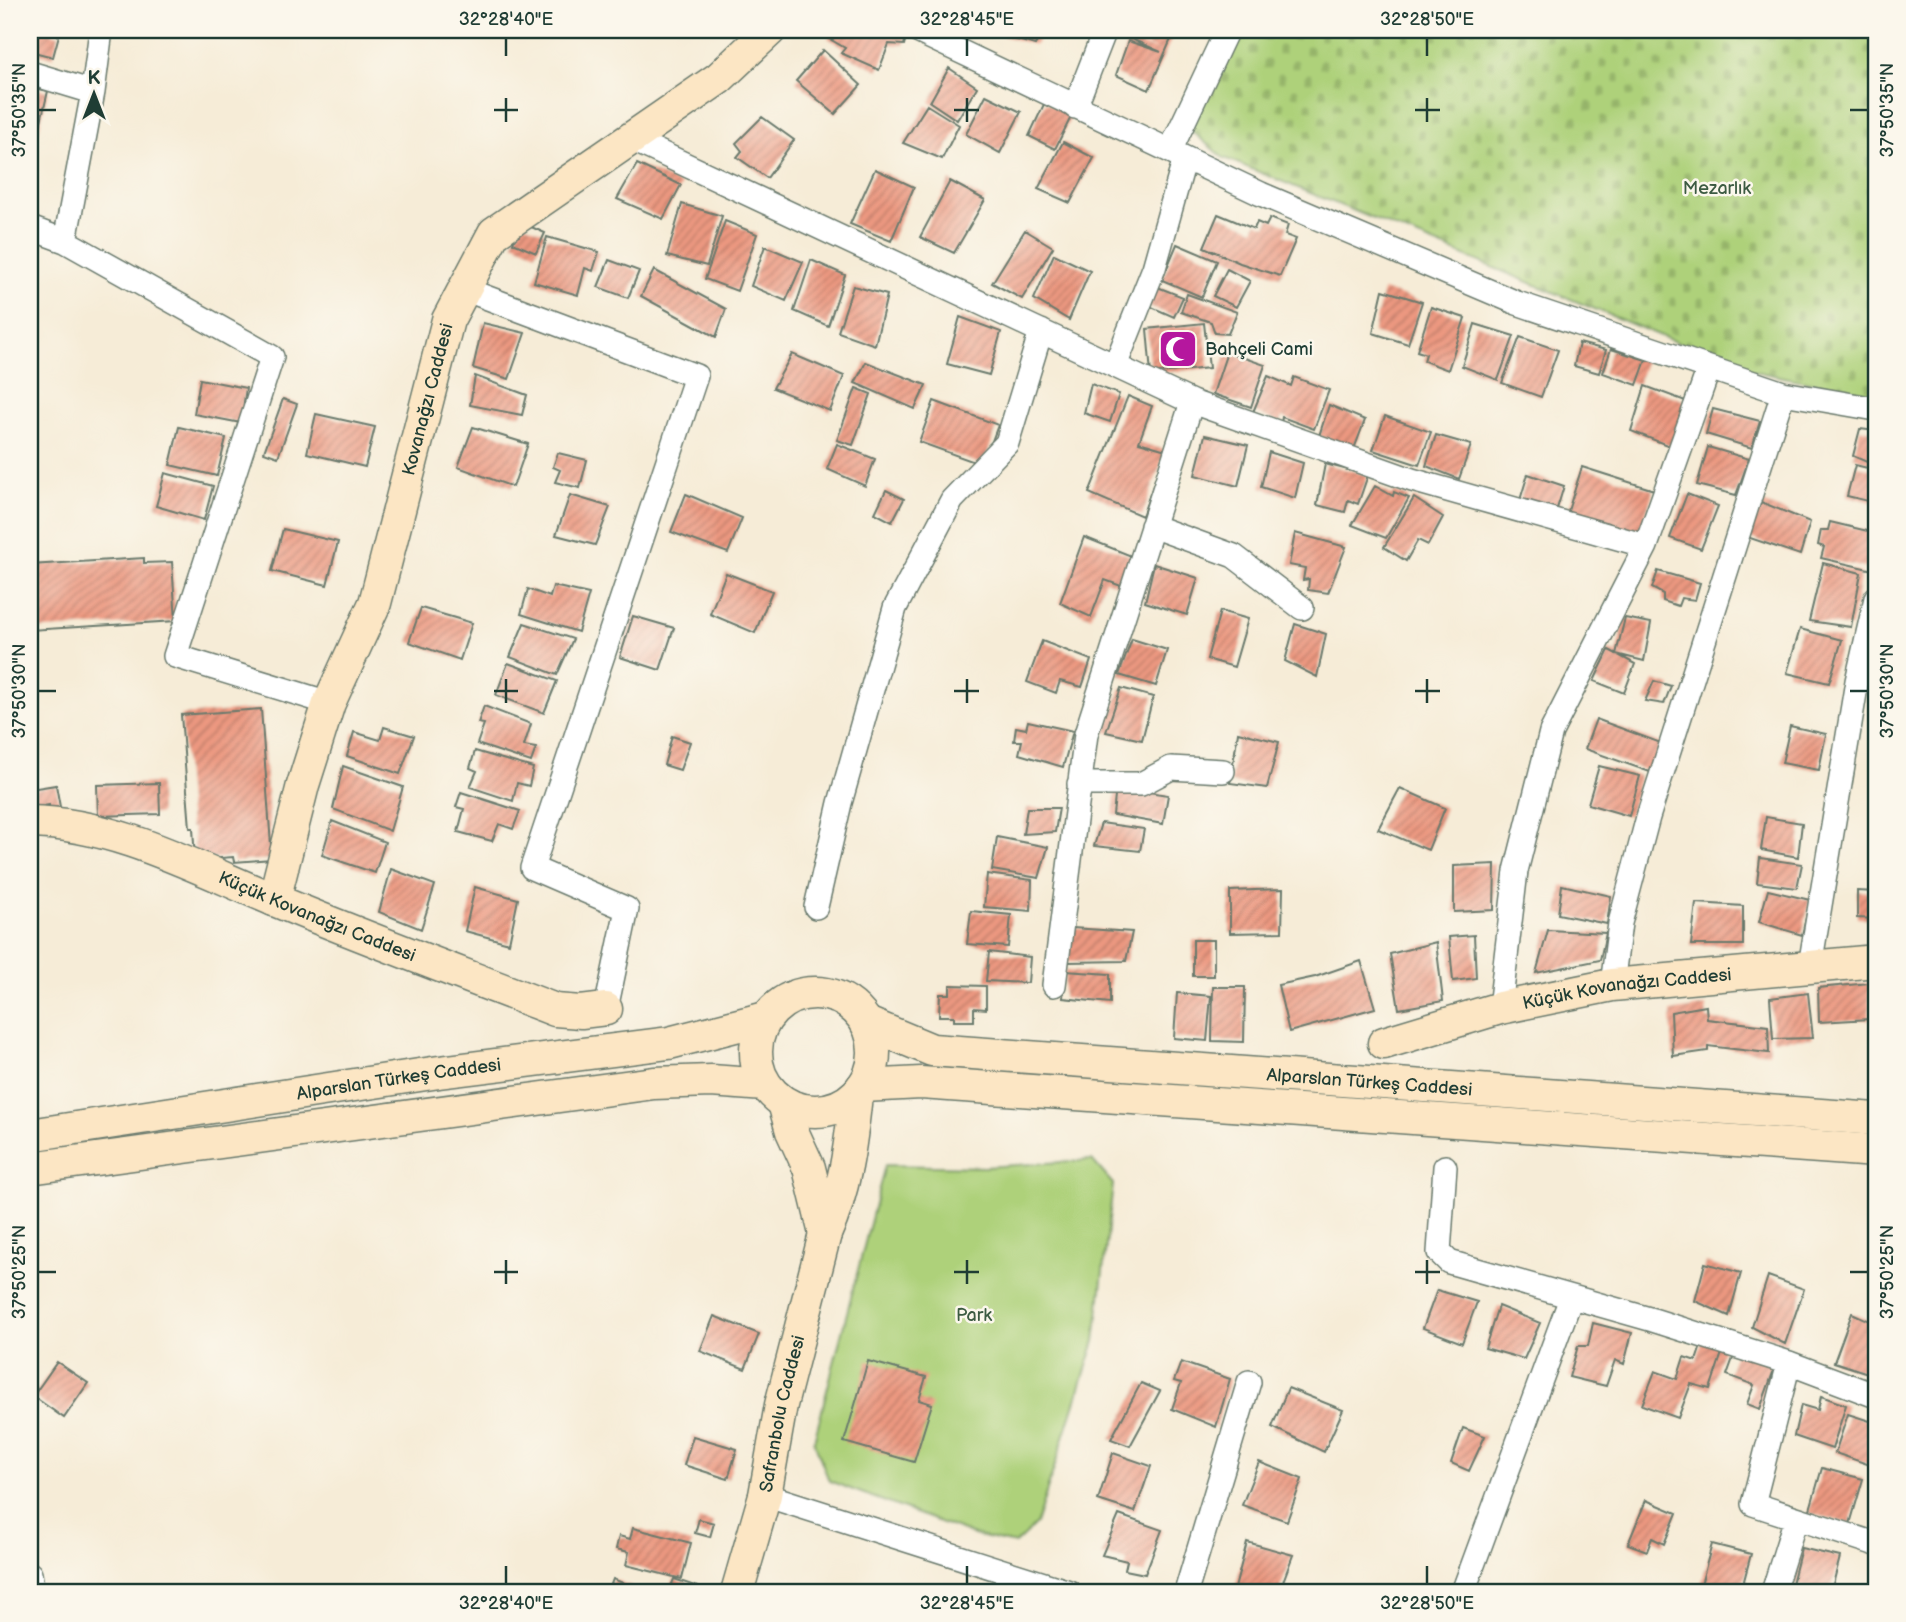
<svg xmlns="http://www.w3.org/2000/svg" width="1906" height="1622" font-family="'Balsamiq Sans',sans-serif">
<defs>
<pattern id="cemetery-stones" width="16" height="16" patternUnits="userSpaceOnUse" patternTransform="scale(1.75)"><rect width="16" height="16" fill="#aed17a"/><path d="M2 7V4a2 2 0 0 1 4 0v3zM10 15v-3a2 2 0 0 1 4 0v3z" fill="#95b46a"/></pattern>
<pattern id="building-hatch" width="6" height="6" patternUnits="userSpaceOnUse" patternTransform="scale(1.75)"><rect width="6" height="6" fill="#ec9880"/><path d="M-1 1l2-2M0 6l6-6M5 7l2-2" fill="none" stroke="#bf7d6a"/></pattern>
</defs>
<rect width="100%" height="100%" fill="#fbf7ec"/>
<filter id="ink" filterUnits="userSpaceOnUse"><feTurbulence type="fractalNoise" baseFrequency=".0143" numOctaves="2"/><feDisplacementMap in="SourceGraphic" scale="14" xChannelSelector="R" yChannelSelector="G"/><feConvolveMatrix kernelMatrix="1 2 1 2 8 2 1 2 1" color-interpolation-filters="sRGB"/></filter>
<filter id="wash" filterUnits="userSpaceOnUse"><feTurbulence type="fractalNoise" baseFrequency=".00686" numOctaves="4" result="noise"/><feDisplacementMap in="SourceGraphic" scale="28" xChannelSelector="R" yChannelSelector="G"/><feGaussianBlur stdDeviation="1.57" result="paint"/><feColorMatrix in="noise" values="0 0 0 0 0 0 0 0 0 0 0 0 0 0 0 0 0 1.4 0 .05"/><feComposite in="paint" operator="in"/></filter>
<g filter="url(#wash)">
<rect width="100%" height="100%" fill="#f6ecd7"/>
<path fill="url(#cemetery-stones)" stroke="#668757" stroke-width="2" d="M1244,30H1876V395L1742,369L1222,157L1187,127Z"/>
<path fill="#aed17a" stroke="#668757" stroke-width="2" d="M1092,1160L1113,1184L1095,1341L1036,1524L1015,1544L977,1536L829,1481L814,1441L885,1165L985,1167Z"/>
<g id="blocks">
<path fill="url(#building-hatch)" d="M30,30H41L59,35L53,57L30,51Z
M834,30H908L904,45L889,44L879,70L841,53L845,48L828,38Z
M998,30H1044L1035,45L997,34Z
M1122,30H1175L1149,90L1116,75L1128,41L1161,52L1120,34Z
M823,50L861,85L835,114L796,81Z
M949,68L977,87L957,120L930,102Z
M30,87L48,91L38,134L30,132Z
M986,95L1021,112L1000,153L966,134Z
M1045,102L1072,115L1055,149L1029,136Z
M927,105L959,125L942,159L903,143Z
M762,117L794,140L767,178L737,157L742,151L736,143Z
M1063,142L1094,158L1070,203L1038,189Z
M30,153L37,155L30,177Z
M637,164L681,185L663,219L617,199Z
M875,169L914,187L891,241L850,224Z
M950,181L985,200L954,253L920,237Z
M682,204L722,216L707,266L667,256Z
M1218,214L1254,229L1257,222L1266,226L1270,218L1288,225L1285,235L1296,239L1280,276L1240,263L1204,247Z
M725,221L757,234L737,291L705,279Z
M522,223L545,233L536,253L513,243Z
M1025,230L1053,247L1022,299L992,283Z
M547,237L599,252L593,271L585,268L578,295L534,282Z
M1177,244L1217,261L1202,297L1162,280Z
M765,246L803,262L786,301L751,286Z
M1054,254L1090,271L1069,320L1034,299Z
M609,260L639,271L628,298L598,287Z
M811,260L845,275L828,326L794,311Z
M1227,269L1250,281L1236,307L1213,296Z
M654,270L726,309L716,337L641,296Z
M853,286L887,295L875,345L838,332Z
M1155,286L1183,297L1174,317L1147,305Z
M1383,290L1422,302L1408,344L1373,333Z
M1187,294L1237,312L1228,334L1215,333L1211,322L1181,312Z
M1431,307L1465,318L1448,370L1424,361L1426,354L1417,351Z
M960,317L1001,332L989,375L947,364Z
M483,323L525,333L509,379L473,368Z
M1204,323L1209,368L1151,374L1147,329Z
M1475,324L1514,336L1498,380L1462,366Z
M1520,337L1558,350L1541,397L1502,383Z
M1579,343L1606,350L1599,373L1574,366Z
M1611,349L1646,360L1637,385L1603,373Z
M1227,352L1265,365L1251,407L1213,394Z
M792,354L844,376L830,411L773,388Z
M866,362L926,385L915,409L855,383Z
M475,376L527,395L522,415L470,405Z
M1268,376L1291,386L1294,377L1329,390L1314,429L1282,417L1281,423L1253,412Z
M200,379L246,388L241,423L194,414Z
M1091,384L1119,394L1110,422L1084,413Z
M1645,386L1691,403L1672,447L1631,431Z
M856,388L871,394L853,445L837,440Z
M1128,396L1152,406L1139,442L1166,450L1142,516L1089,493Z
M283,399L297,404L278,457L264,452Z
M934,401L998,425L983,465L919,442Z
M1329,405L1365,420L1354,449L1319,436Z
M1713,409L1760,421L1752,448L1706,434Z
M316,414L375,427L365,467L307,453Z
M1385,416L1431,432L1419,465L1373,450Z
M179,427L226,438L217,476L170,465Z
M473,427L528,444L513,487L458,467Z
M1860,429L1876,431L1874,444H1876V466L1853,456Z
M1205,435L1248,445L1238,486L1195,475Z
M1436,435L1471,445L1459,479L1426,466Z
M837,444L875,459L865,486L827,469Z
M1708,447L1749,459L1736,495L1697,485Z
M1269,452L1303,463L1295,498L1261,487Z
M558,453L587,460L580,488L555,482L560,470L553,467Z
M1325,464L1368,475L1358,504L1348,500L1345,512L1317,505Z
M1855,465L1876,470V503L1847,496Z
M1582,467L1654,490L1638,536L1566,517Z
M165,473L213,486L204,520L156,506Z
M1528,474L1564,486L1556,512L1520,500Z
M1375,486L1393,496L1394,492L1409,498L1386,538L1352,525Z
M886,490L904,499L892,522L875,513Z
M686,494L742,518L728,553L671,532Z
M1687,494L1718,506L1701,549L1670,538Z
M570,495L610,507L595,545L556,535Z
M1414,498L1443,517L1428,545L1418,540L1406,561L1384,547Z
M1761,502L1810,522L1800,555L1747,537Z
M1830,522L1876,533V556L1873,570L1821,558L1824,547L1818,545L1821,530H1828Z
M283,529L338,542L327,585L272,571Z
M1295,533L1346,547L1328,593L1308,590L1309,579L1303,580L1305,568L1289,565Z
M1084,537L1134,557L1121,586L1105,580L1091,617L1060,603Z
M144,558V563L172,562L176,621L30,630V565Z
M1823,563L1861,573L1851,627L1809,621Z
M1154,564L1198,578L1187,615L1145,602Z
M1658,571L1700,583L1695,600L1681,598L1678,606L1663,601V594L1652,588Z
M726,573L772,591L755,633L710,614Z
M553,586L589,594L578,632L521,614L528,589L550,597Z
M421,608L472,623L460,660L409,642Z
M1220,611L1248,619L1234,667L1207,659Z
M633,616L674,628L660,670L620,657Z
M1625,618L1651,623L1644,661L1616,654Z
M524,623L573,639L557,675L510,657Z
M1295,624L1326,634L1317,677L1285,661Z
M1800,629L1842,640L1829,683L1787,673Z
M1132,639L1167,650L1156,686L1119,675Z
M1042,641L1091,660L1082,687L1060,681L1056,693L1027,682Z
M1609,650L1635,664L1624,693L1594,681Z
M508,663L557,681L544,713L496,695Z
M1654,681L1671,686L1664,704L1645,701Z
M1121,688L1153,697L1142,740L1106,732Z
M484,706L531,724L524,746L536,748L531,762L477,744L484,724L478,723Z
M261,709L272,859L234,862L233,857L195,860L193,828H190L181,715Z
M1596,719L1661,743L1650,772L1585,749Z
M1028,721L1073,731L1063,767L1019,754L1022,741H1014L1016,727L1026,729Z
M1790,726L1826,734L1819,770L1782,763Z
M384,727L414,736L400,774L347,756L354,732L380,740Z
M1238,732L1279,742L1267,788L1230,783Z
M672,736L690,742L680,770L664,765Z
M475,751L533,768L529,786L517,783L513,801L470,787L477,771L470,768Z
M343,766L403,787L390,831L333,809Z
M1599,766L1640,776L1629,816L1588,804Z
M159,783L160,814L98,816L97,785Z
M56,785L60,807L49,809V805L33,808L30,789Z
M1116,787L1168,795L1163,824L1113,815Z
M1400,788L1445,808L1428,850L1378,829Z
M461,792L520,811L513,829L499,824L492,841L458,832L464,809L456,807Z
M1027,808H1059L1055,832L1023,834Z
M1766,817L1802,823L1798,857L1761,850Z
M332,821L385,842L375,873L322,855Z
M1101,823L1144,829L1140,851L1094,846Z
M997,837L1048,847L1039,878L992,870Z
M1760,858L1802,864L1797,888L1757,883Z
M1495,864L1494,910L1454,912V866Z
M391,869L435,885L421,929L379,912Z
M987,874L1032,880L1031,911L984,907Z
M1562,885L1611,896L1607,924L1558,914Z
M475,887L518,899L509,943L465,931Z
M1283,889L1282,932L1230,933V891Z
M1768,890L1810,900L1802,935L1759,922Z
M1857,891L1876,892V919L1857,918Z
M1696,903L1743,906V945H1691Z
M971,911L1011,915L1008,947L967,944Z
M1072,928L1132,932L1126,961L1068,962Z
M1548,930L1606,933L1600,960L1536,973Z
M1474,935L1476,978L1453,981L1449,937Z
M1193,940H1214V976H1193Z
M1436,942L1443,1001L1399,1009L1390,954Z
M989,952L1030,957L1028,983L986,981Z
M1361,961L1375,1008L1289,1032L1278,985L1315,977Z
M1065,971L1110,974V1003L1063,998Z
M1869,983L1870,1019L1819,1022L1818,988Z
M950,985L986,986V1009L974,1008V1021H954V1016H939L940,994H950Z
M1213,987H1245L1244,1042L1212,1041Z
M1177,993L1211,996L1207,1041L1174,1038Z
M1808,993L1813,1038L1773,1039L1770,998Z
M1706,1006L1707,1019L1768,1026L1769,1053L1708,1046V1051L1673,1056L1671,1012Z
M1705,1263L1741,1273L1729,1316L1695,1301Z
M1768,1276L1804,1289L1785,1344L1752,1327Z
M1437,1290L1477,1302L1462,1343L1423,1328Z
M1498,1306L1540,1323L1524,1359L1485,1348Z
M1852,1313L1876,1324V1370L1874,1375L1834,1362Z
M714,1316L759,1334L745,1369L700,1351Z
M1593,1323L1632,1333L1624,1364L1615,1360L1606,1386L1569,1377L1578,1346H1588Z
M1704,1337L1725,1344L1710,1389L1691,1384L1678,1418L1642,1405L1655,1371L1677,1379L1684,1357L1696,1361Z
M1736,1350L1776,1364L1760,1409L1747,1404L1754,1385L1727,1375Z
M868,1361L926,1377L919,1400L932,1404L914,1462L844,1442Z
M57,1362L88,1383L64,1418L33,1396Z
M1181,1362L1230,1379L1216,1427L1172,1409L1181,1383L1174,1381Z
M1141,1383L1160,1391L1130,1446L1111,1439Z
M1288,1388L1343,1410L1324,1452L1272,1427Z
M1821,1396L1846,1405L1832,1449L1794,1436L1801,1405L1818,1410Z
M1848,1414L1876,1423V1448L1870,1465L1835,1453Z
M1463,1428L1485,1436L1469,1471L1451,1463Z
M693,1436L737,1449L728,1479L684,1465Z
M1113,1453L1151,1466L1135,1512L1098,1500Z
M1259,1462L1302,1479L1287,1521L1242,1505Z
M1822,1468L1863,1479L1850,1524L1809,1513Z
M1646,1500L1677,1513L1664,1544L1652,1538L1647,1551L1628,1544Z
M1119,1515L1162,1530L1145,1574L1125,1570L1127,1561L1102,1555Z
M699,1519L714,1523L710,1537L695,1533Z
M633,1528L691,1543L682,1579L626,1565L629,1552L616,1549L619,1536L630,1539Z
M1247,1542L1293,1555L1279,1592H1234Z
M1712,1544L1751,1554L1741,1592H1699Z
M1801,1548L1840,1557L1831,1592L1792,1584Z
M613,1579L645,1592H608Z
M674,1579L698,1587L696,1592H669Z"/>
</g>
</g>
<g filter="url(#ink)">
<use href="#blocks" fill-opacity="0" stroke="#6a7a6d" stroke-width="2"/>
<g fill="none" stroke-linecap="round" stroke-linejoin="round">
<g stroke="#6a7a6d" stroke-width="26">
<path id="street" d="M101,30L93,92L65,241L272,357L175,656L329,703
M915,30L1261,194L1517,303L1783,393L1876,409
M30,73L93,92
M1075,107L1105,30
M631,139L1192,402L1412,480L1646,546
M1170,151L1227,30
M30,228L65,241
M464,289L696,376L532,868L627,909L606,1009
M1115,366L1154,268L1185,158
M1152,526L1234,556L1302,608
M1079,784H1141L1171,768L1223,771
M816,907L840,803L895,608L952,500L1007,443L1041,331
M1810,966L1857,681L1876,598
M1054,985L1086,734L1192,402
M1612,985L1620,923L1648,817L1783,393
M1500,1008L1516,871L1551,732L1646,546L1709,368
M1445,1167L1439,1252L1449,1262L1653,1320L1789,1363L1876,1396
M1789,1363L1753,1504L1876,1544
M765,1495L1069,1592
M30,1574L33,1592
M1186,1592L1249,1382
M1463,1592L1571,1298
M1773,1592L1796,1518"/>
</g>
<g stroke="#6a7a6d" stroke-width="35">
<g id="secondary">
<path id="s1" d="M30,822C114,823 195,867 272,899C365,938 460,973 555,1010L581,1012L606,1009"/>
<path id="s2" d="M274,900L303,785L329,703L375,603L448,320L494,233L719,78L770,30"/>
<circle cx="815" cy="1052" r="59"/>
<path id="s3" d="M867,1023L932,1050L1876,1119"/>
<path id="s4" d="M1384,1043L1500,1008L1612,985L1876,961"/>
<path d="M863,1086L921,1083L1876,1151"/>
<path d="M784,1103L792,1131L809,1168L825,1234"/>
<path id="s5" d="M30,1135L439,1072L669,1043L766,1018"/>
<path d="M30,1168L654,1083L711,1081L765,1085"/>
<path id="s6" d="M737,1592L765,1495L781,1405L825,1234C845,1191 851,1142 856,1095"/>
</g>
</g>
<use href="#street" stroke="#fff" stroke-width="23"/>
<use href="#secondary" stroke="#fce6c4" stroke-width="32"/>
</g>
</g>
<path fill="none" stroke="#1f3d34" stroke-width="2.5" d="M506,38V56M967,38V56M1427,38V56M506,98V122M967,98V122M1427,98V122M38,110H56M494,110H518M954,110H979M1415,110H1440M1850,110H1868M506,679V703M967,679V703M1427,679V703M38,691H56M494,691H518M954,691H979M1415,691H1440M1850,691H1868M506,1260V1284M967,1260V1284M1427,1260V1284M38,1272H56M494,1272H518M954,1272H979M1415,1272H1440M1850,1272H1868M506,1566V1584M967,1566V1584M1427,1566V1584"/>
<defs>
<g id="mosque-square" transform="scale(2.0125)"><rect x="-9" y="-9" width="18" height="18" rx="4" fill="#b5179e" stroke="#fbf7ec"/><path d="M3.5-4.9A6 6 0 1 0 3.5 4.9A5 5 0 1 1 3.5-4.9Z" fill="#fff"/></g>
</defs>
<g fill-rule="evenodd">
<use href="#mosque-square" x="1178" y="349"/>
</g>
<g text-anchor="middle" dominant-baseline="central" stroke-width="5" stroke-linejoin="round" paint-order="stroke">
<g font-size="18" fill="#3c5b42" stroke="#fbf7ec">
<text x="1717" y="188">Mezarlık</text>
<text x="974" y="1315">Park</text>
</g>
<g font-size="18" fill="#1f3d34" stroke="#fbf7ec" text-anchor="start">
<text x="1205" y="349">Bahçeli Cami</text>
</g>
<g font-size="18" fill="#1f3d34" stroke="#fbf7ec">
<text stroke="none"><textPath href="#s2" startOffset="525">Kovanağzı Caddesi</textPath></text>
<text stroke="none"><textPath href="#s1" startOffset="304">Küçük Kovanağzı Caddesi</textPath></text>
<text stroke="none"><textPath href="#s4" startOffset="250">Küçük Kovanağzı Caddesi</textPath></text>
<text stroke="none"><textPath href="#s5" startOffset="373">Alparslan Türkeş Caddesi</textPath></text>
<text stroke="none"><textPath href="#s3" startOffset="509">Alparslan Türkeş Caddesi</textPath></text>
<text stroke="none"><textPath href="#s6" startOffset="184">Safranbolu Caddesi</textPath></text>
</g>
</g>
<rect width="1906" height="1622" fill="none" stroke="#fbf7ec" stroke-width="77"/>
<g transform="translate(94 94)" stroke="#fbf7ec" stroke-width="5" paint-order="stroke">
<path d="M0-5L12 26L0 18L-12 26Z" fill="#1f3d34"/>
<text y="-10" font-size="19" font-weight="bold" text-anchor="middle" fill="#1f3d34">K</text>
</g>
<rect x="38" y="38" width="1830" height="1546" fill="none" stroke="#1f3d34" stroke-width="2.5"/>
<g font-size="18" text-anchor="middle" fill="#1f3d34">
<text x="506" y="25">32°28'40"E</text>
<text x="967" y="25">32°28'45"E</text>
<text x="1427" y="25">32°28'50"E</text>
<text transform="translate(19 110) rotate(-90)" y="6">37°50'35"N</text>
<text transform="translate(1887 110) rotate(-90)" y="6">37°50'35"N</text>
<text transform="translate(19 691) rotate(-90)" y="6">37°50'30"N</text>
<text transform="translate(1887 691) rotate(-90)" y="6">37°50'30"N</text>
<text transform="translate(19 1272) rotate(-90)" y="6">37°50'25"N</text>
<text transform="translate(1887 1272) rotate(-90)" y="6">37°50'25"N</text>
<text x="506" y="1609">32°28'40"E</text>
<text x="967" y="1609">32°28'45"E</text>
<text x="1427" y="1609">32°28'50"E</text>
</g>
</svg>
